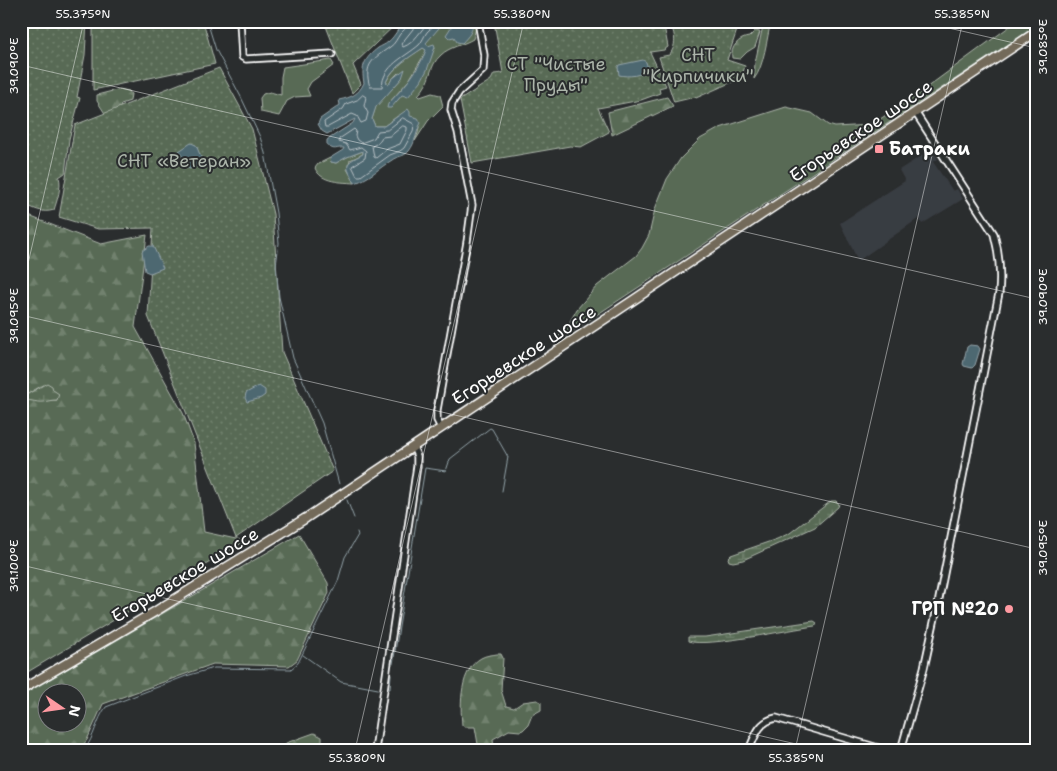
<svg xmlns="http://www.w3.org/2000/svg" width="1057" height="771" font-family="'Shantell Sans',sans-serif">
<defs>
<pattern id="forest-firs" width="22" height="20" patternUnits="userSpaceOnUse" patternTransform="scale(1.25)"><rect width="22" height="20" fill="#586b55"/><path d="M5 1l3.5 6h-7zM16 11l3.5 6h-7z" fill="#71816e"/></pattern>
<pattern id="wetland-marsh" width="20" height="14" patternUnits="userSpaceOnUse" patternTransform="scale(1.25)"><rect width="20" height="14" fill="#586b55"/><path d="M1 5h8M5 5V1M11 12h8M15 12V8" fill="none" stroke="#71816e"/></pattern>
<pattern id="garden-dots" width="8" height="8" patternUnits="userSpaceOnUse" patternTransform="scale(1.25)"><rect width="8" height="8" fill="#586b55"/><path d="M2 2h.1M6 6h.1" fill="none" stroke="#71816e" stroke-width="1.8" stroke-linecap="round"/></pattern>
</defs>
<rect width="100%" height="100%" fill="#2a2d2e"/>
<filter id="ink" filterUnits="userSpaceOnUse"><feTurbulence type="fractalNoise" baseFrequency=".02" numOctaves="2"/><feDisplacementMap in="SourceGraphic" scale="10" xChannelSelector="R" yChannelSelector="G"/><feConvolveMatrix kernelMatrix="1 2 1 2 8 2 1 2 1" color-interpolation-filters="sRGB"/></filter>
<g filter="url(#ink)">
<path fill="#393c42" d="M932,149L938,159L933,162L953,191L957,189L963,199L922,224L919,218L858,261L840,223L905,181L899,170Z"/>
<path fill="#586b55" stroke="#acb5aa" d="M445,21H474L476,28L473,39C463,45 449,47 441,55C428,66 432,82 418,95L420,97L432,93L440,95L443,106L428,121L415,141L418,133L419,127L399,115L384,126H375L372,119L376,106L402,78L398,73L392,79L389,85L386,82C393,67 409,57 423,48L427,50L409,80L388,104L398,100L431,56L435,47L428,46L425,43L432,34Z
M764,21H771C767,37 764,67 754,79L755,63Z
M1017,21H1036V26L566,335L558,337L567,327L577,309L597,286L636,256L642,248L649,235L655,209L667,179L681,158L700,139L720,128L786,107L812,113L828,125L835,127L871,125L915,96Z
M331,60L334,65L311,82L307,89L310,96L295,97L287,101L279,116L261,112L260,98L263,94L270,92L281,95V77L283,67Z
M363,151V154L350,160L347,169L355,183C342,182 321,183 315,168L318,164L330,158L331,162L336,163L347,157Z"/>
<path fill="url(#forest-firs)" stroke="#acb5aa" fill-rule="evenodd" d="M755,31L760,32L755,47L747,52L740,59L732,58C730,47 739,38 749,37Z
M120,89L129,91L131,94L130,101L121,104L120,109L106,115L97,101V95Z
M667,97L673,106L612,135L608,112Z
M21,213L101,244L147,235L135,327L183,413L194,443L204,532L245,541L21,676V402L27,399L35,401L57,400L41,386L21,398Z
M299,534L328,583L329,593L297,660L289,666L213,664L103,704L87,740L79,750H21V696ZM48,694H78V724H48Z
M497,654H501L503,658L501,690L506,706L514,708L523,702L537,700L541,702V710L532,715L528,725L523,730L520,731L509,730L493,739L494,750H479L475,727H465L462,725C460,703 460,670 481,658C486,655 492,655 497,654Z
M314,733L322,737V744L314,750H280L286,743Z"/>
<path fill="url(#wetland-marsh)" stroke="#acb5aa" d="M47,383L52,386L53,390L59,394L57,400C51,400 49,401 43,402C35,403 29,398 21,402V398Z
M831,501H836L839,504L838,507L815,527L743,560L733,562L729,561L728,558L731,555L777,539L790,533Z
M814,621L817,623L815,626C790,629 708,648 688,641V637H705Z"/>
<path fill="url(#garden-dots)" stroke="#acb5aa" d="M21,21H87L85,55L77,97L80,98L69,139L65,173L59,177C62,187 57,200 54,210C42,214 32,208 21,202Z
M93,21H203L215,64L93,90Z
M324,21H399L353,65L361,84L352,93Z
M489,21H659L664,26L668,47L664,50L650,52L666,86L659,88L660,93L641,100L598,108L609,132L581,147L570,146L472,163L460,100L491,80L494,74L503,73L494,22Z
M668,21H740L727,60L745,66L741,78L696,98L695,97L674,102L659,57L669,55C678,45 675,31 668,21Z
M219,68L252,129L273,214L282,352L333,471L236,538L148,316L153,228L98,229L59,217L75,125Z"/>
<path fill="#4d6771" stroke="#94a4aa" d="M407,21H445L426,43L428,46L434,44L435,47L427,70L421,81L408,97L402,95L391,108H387L388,104C403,88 419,71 426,50L423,48C410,57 392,67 386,82L389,84L392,79L405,69L402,78L376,107L372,119L375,126H384L408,109L410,112V116L418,118L421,123C416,131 416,142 409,151C404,157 397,156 392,160C379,168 370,178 355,183C345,165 343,164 363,154V151L347,157L336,163L331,162L330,158L343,150L344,148C336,147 335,152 327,145V140L353,123L355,119L327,134L322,131L318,124L320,119L340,105L339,100C352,97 358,95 364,83C361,66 364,59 378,48C381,46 385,45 388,42C396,36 398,26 407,21Z
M455,21H471C475,31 468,36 462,43L457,42L454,37L449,38L446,35Z
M643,60L646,62L648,69C641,76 629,77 619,75L618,67L619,65Z
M191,143L196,145L203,162L201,165L189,169L179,151Z
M149,246H153L163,268L150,273L145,271L142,251Z
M970,345L978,346L980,349L975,365L972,368L964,366L963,364L967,347Z
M259,386L265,390V395L261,398L247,402L245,398L246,393Z"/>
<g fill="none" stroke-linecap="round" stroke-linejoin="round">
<path stroke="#b8c2c6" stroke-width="1" d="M408,21C408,27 404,30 400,34C397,38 395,44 390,47C373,59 363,64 370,87H382C383,65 404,58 419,45C422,42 424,36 427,32C431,28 435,25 439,21
M415,21L413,29L401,44L403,47C415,43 420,30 430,21
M363,95L366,97L364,106L368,113L366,121L361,123L357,116L352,114L328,127H325L324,122L343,109L346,104L357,100Z
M403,118L414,124L413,132L404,148L400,151L390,155L361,176H357L352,166L365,158L366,151L361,147L350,150L346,144L339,142V139L354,129L356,131L355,136L357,140L361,143L374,138L378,131L387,130Z
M403,126L407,127V130L400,144L387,149L376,158L374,157L372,146L378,143L382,137L390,136Z"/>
<path stroke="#94a4aa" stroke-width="1" d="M207,21L216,50L241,97L260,137L265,153L276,213L279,243L276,266L279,297L293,358L322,423L339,484
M347,500L354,518
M303,655L341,682L378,689
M393,664L425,468L446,471L450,459L490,428L492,429L508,457L502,491
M388,689H390L391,674
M84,750C95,737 96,720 106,707L186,676L214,668L291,669L298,663L338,581L345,557L358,535L357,532"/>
<g stroke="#fff" stroke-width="9">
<path id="minor" d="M240,21L242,57L246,59L332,54
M441,428L437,420V410L467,242L472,205L458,132L451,110L452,103L459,92L483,70L484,55L478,21
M375,750L417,466V456L413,447
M749,750C755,736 759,721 776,718L885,750
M901,750L924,668L938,604L999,293C1001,273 999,253 994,234L915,112"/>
</g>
<g stroke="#fff" stroke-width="11">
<path id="major" d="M21,690L156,611L306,518L1036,32"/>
</g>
<use href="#minor" stroke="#2a2d2e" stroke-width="5.5"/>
<use href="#major" stroke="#736b5a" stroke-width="8"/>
</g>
</g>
<path fill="none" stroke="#fff" stroke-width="1" stroke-opacity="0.45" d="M918,21L1036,48M21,65L1036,299M21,294L84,21M21,315L1036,549M21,565L822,750M355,750L524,21M795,750L963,21"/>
<g fill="#ff9aa2" stroke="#2a2d2e" stroke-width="2">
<rect x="874" y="144" width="10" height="10" rx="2.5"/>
<circle cx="1009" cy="609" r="5"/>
</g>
<g text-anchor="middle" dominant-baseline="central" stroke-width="4" stroke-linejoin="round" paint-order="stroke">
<g font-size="18" fill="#acb5aa" stroke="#2a2d2e">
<text x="698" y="55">СНТ<tspan x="698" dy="21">"Кирпичики"</tspan></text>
<text x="556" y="64">СТ "Чистые<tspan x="556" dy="21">Пруды"</tspan></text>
<text x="184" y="161">СНТ «Ветеран»</text>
</g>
<g font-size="18" fill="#fff" stroke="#2a2d2e">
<text transform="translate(861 131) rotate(-34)">Егорьевское шоссе</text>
<text transform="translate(524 355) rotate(-33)">Егорьевское шоссе</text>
<text transform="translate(185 575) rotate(-31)">Егорьевское шоссе</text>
</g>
<g font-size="18" font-weight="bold" fill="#fff" stroke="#2a2d2e" text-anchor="start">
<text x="889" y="149">Батраки</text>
<text x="999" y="609" text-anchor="end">ГРП №20</text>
</g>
</g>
<rect width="1057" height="771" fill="none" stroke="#2a2d2e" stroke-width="55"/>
<g transform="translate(62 708) rotate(103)"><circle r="24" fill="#2a2d2e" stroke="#7f8182"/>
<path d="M0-4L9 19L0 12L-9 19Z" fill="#ff9aa2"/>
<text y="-8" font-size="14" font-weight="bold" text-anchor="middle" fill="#ffffff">N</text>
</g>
<rect x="28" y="28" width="1002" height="716" fill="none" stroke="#fff" stroke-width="2"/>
<g font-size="12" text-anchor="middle" fill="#fff">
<text x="83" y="18">55.375°N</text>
<text x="522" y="18">55.380°N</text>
<text x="962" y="18">55.385°N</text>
<text transform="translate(1043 47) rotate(-90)" y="4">39.085°E</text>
<text transform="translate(14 66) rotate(-90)" y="4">39.090°E</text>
<text transform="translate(1043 297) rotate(-90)" y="4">39.090°E</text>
<text transform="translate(14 316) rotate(-90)" y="4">39.095°E</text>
<text transform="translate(1043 548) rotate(-90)" y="4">39.095°E</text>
<text transform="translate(14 566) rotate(-90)" y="4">39.100°E</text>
<text x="357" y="762">55.380°N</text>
<text x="796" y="762">55.385°N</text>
</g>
</svg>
